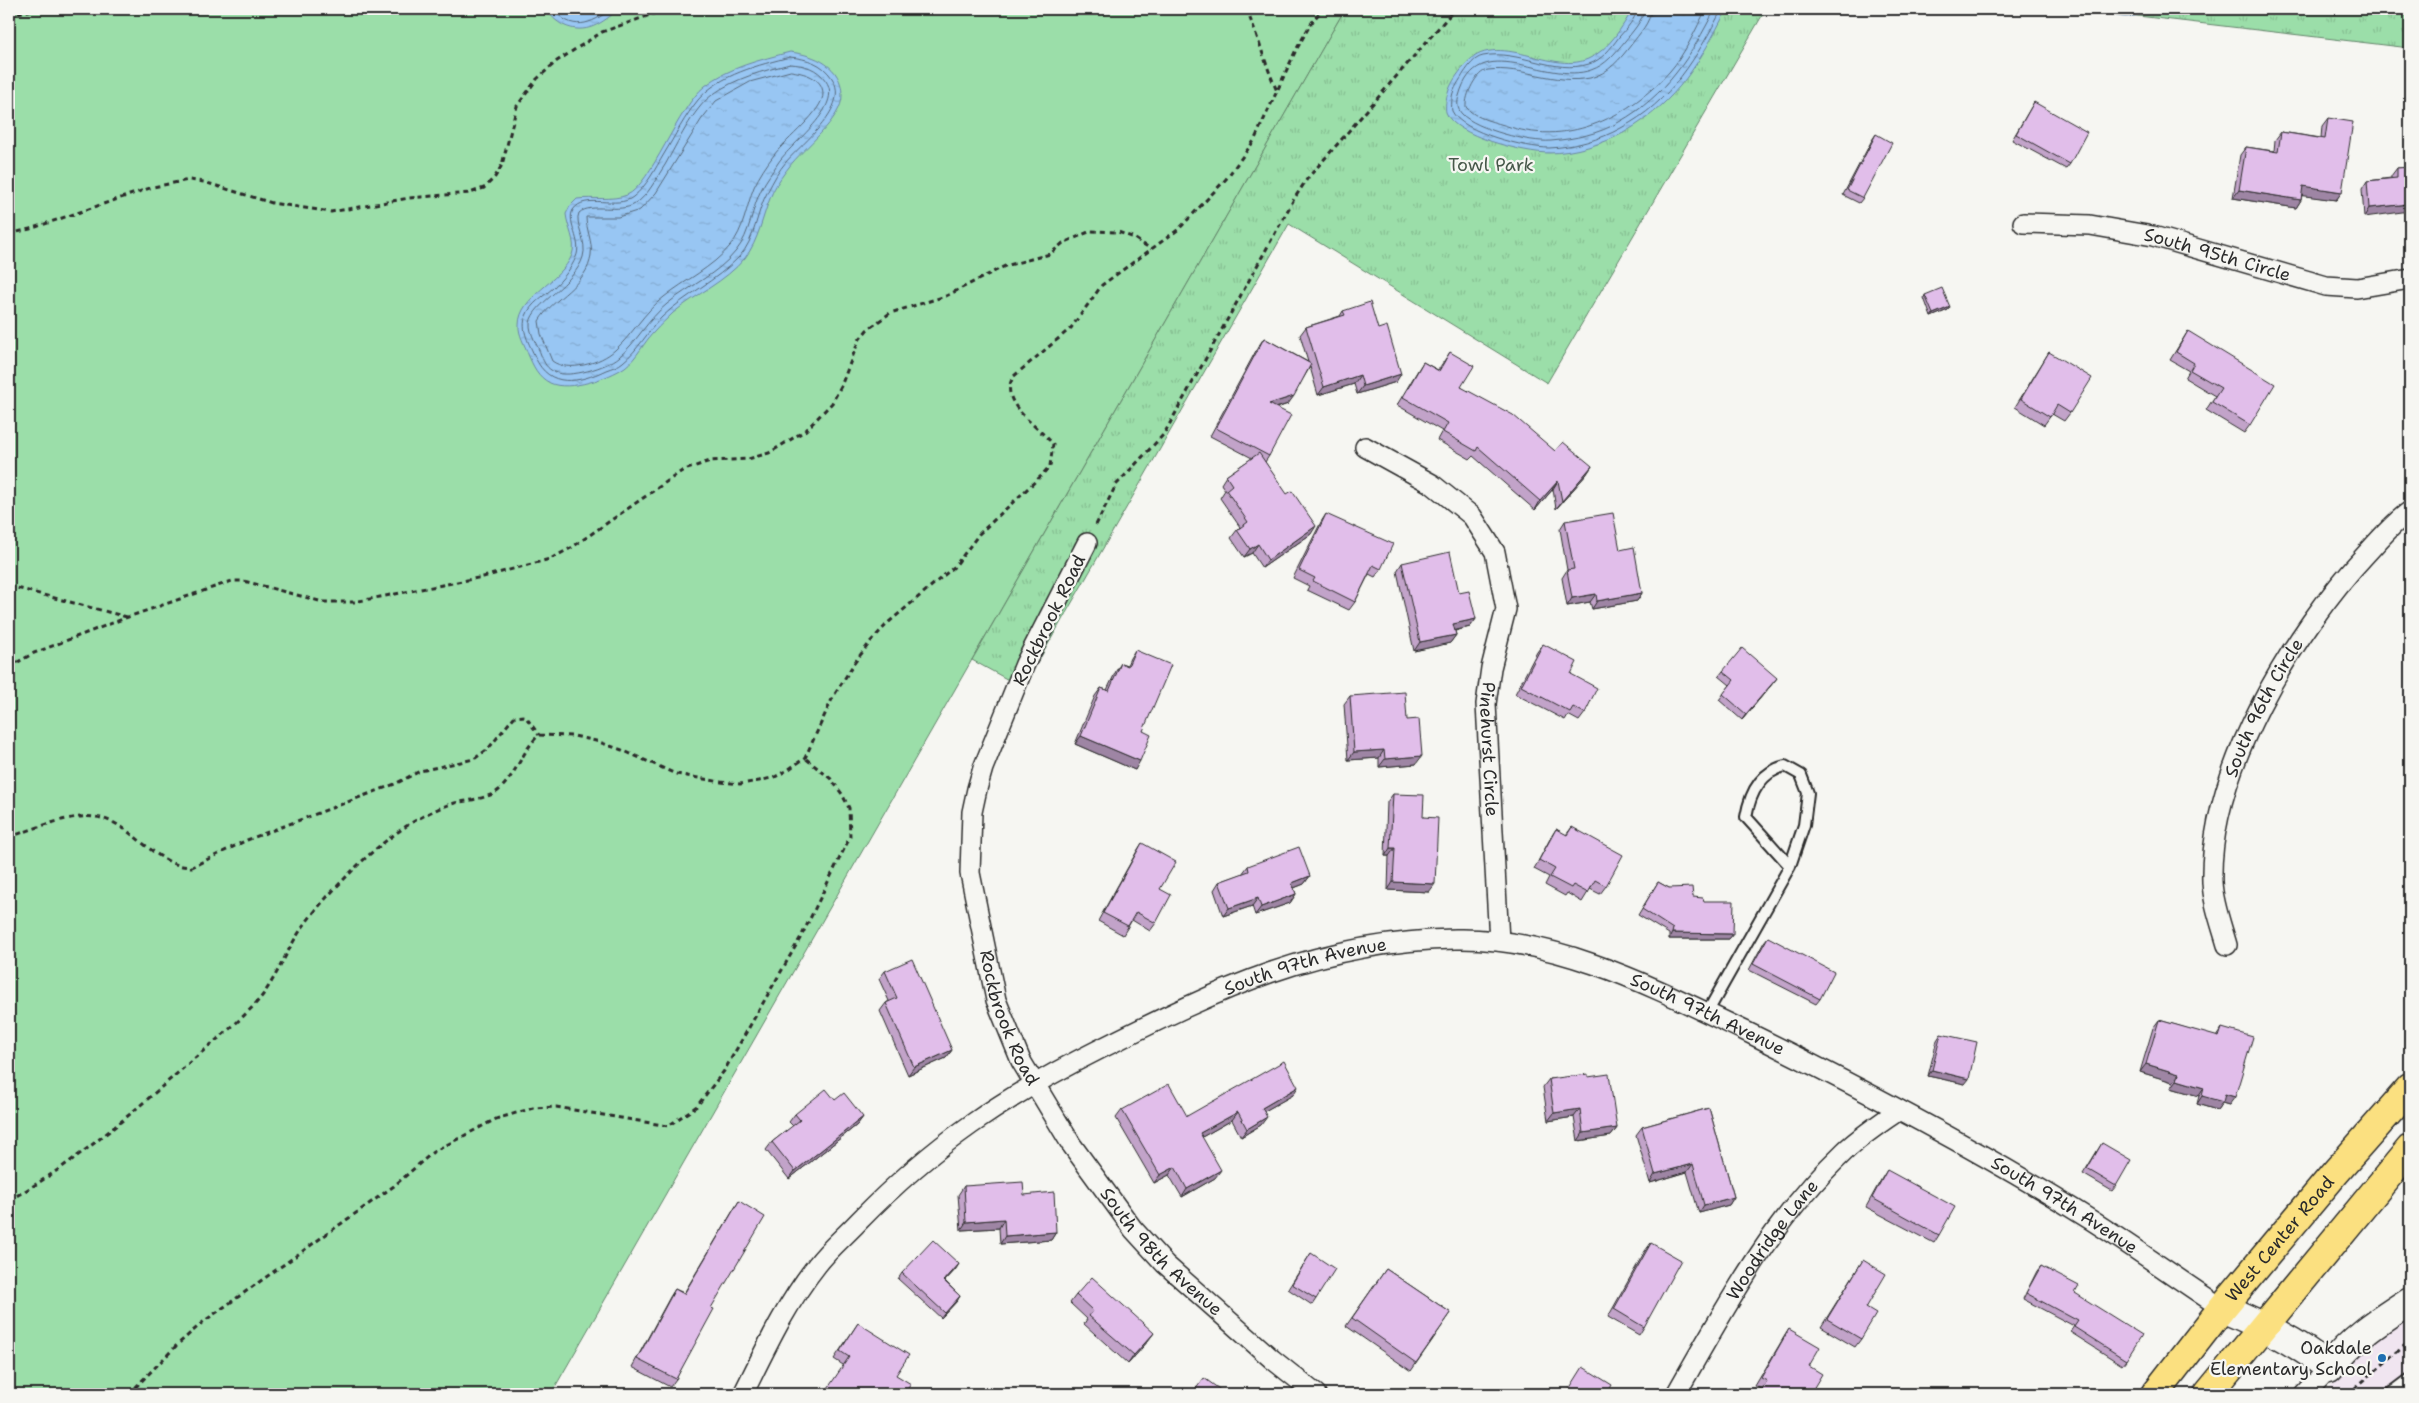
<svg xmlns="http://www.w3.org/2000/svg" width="2419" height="1403" font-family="'Shantell Sans',sans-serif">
<defs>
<pattern id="park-tufts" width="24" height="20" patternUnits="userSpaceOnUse" patternTransform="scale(1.25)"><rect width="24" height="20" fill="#9bdea9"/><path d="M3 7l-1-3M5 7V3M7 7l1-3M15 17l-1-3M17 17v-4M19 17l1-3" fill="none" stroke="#86bf92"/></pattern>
<pattern id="water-ripples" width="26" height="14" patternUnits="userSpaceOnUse" patternTransform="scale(1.25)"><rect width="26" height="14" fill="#98c6f3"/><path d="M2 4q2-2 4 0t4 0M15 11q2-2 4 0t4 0" fill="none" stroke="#83aad0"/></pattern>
</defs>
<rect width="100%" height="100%" fill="#f6f6f2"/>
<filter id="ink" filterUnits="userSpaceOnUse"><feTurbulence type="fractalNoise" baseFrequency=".02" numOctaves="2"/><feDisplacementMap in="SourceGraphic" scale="10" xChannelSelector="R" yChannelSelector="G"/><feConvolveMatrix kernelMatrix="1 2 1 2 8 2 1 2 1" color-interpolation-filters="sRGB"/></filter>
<g filter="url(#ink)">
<path fill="#f0e5f0" d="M2410,1313V1394H2324L2360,1351Z"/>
<path fill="#9bdea9" stroke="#63846a" d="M9,9H1345L551,1394H9Z"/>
<path fill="url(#park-tufts)" stroke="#63846a" d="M1345,9H1766L1547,383L1289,224L1023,688L972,660Z
M2078,9H2410V48L2368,43Z"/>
<path fill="url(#water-ripples)" stroke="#6c88a3" d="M547,9H619C602,23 586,36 563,25C557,22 550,16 547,9Z
M1633,9H1727C1700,62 1678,101 1625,132C1604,144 1573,153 1549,153C1526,153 1453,136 1446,112C1445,108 1446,97 1448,93C1450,85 1456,76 1461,70C1492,24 1549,76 1588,59C1609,50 1622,27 1633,9Z
M2097,9H2152C2131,20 2119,19 2097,9Z
M790,52C815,55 842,66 842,95C843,119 802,149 789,167C782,176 775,186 771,196C762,217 759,240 745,258C725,282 696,294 673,313C667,319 660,325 654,332C644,342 637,358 625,367C609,378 569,392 550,383C538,377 533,366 528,354C525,345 518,334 519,325C519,296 561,282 572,255C577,242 567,227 566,214L570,206L577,199C593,197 612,201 627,195C651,185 678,107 705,86C729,67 760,60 790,52Z"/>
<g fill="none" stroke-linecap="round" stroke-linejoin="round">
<path stroke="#57697b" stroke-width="1" d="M553,9C571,32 591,25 611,9
M1637,9C1636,19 1626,29 1619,37C1611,48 1602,60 1589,64C1554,75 1518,49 1483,56C1474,58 1469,66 1464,73C1460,80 1453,89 1452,97C1452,101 1451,108 1452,111C1462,133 1527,148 1549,148C1573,147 1600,140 1621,128C1671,102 1697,57 1722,9
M1644,9C1643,21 1632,32 1625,41C1615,53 1606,65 1591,70C1546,86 1478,28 1459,96C1457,102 1457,109 1462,114C1476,129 1530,143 1551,141C1574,139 1599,134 1619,122C1667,95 1691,56 1715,9
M1651,9C1651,22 1639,34 1631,45C1621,58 1608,74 1590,78C1555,85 1522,66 1488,70C1476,71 1465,96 1466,107C1475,119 1496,122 1510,127C1570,146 1630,116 1670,71C1685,54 1696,29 1706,9
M790,57C808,59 822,63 832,78C851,107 803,142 786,162C779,170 773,181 768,191C756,212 756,239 739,257C716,281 685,295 662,317C648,331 638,350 623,362C619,366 611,368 606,370C579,383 549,389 535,357C530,345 520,329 526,316C531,303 543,297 553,288C562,280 571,269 576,257C583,242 566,222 573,210C585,192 617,210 633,197C647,186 655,169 664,154C675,136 685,116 698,100C720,74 759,65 790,57Z
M790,64C805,65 817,68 826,81C844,107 791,143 778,163C773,171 766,180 762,188C751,209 751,233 736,251C718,274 689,286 667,304C648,319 636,343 619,357C607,367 569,379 555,372C547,369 544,363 541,355C538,346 529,333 530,323C533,303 575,284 583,257C588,242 574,223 579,213C591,202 619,214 635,204C649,195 656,178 665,165C677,144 693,109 712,95C735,78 763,71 790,64Z
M791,71C804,73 822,77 823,93C824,111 785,140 774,155C767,164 759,176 754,187C746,207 744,230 730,246C712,268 685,280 664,297C644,312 633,334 615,350C601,363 568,373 552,361L541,334L539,321C552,298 588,285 591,255C593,242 586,230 586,217H618L640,210L656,193L701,120L716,101L750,82Z"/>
<g stroke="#2b2b2b" stroke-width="14">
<path id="lane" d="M1707,1013L1790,866L1804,825L1808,793L1801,775L1785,766C1761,772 1750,793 1746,817L1790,866
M2390,1394L2410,1379"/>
</g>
<g stroke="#2b2b2b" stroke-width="22">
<g id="street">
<path id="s1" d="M2023,223L2090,225L2153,236L2326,286L2357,288L2410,279"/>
<path id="s2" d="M1365,447L1432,484L1472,516L1495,552L1506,609L1491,668L1486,704L1499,941"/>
<path id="s3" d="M1087,543L1025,664L983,768L977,789L972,812L970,873L996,1000L1021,1061L1071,1144L1133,1229L1165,1264L1272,1359L1316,1394"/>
<path id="s4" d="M2227,945C2221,924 2213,903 2212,882C2209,771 2293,632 2367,553C2380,539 2394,522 2410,511"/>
<path id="s5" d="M743,1394C765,1350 786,1304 817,1265C829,1249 845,1236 859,1221C934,1144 1004,1097 1100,1049C1220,989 1318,941 1456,939C1558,937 1655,988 1745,1031C1863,1089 1980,1150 2091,1220C2135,1248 2178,1279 2222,1308"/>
<path id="s6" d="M1676,1394C1725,1308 1772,1220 1845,1151C1861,1136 1881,1123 1899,1110"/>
<path d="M2305,1394L2329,1368"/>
</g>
</g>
<g stroke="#2b2b2b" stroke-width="31">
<path id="secondary" d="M2222,1308C2260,1324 2296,1341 2329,1368C2352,1338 2379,1321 2410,1301"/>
</g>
<g stroke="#2b2b2b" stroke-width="31">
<g id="primary">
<path id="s7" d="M2155,1394L2222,1308L2335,1173L2410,1088"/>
<path d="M2208,1394L2410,1149"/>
</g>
</g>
<path stroke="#2b2b2b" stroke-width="3" stroke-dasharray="5 4" stroke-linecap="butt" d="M1246,9C1258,36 1265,64 1277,91
M9,15L37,9
M9,234L30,229L153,187L189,180L204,182L272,203L331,212L409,198L470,193L484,188L495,177L502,165L517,106L537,79L557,61L602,32L667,9
M1096,525L1116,485L1164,434L1294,199L1307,179L1455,9
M9,586L127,617
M9,667L34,653L128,617L232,581H244L323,602H354L483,577L550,559L571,548L682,471L710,461L748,459L769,453L806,430L832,403L841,386L859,340L867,330L890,313L946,296L1005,266L1050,254L1063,243L1091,231L1118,232L1132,237L1151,249
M9,837C35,829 67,814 95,817C132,821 154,867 192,867L247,840L395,784L420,771L474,759L488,749L514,717L525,716L539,735
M9,1200C74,1165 134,1111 189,1063C213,1042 242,1021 262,996C277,976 286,952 300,931C317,906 339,884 360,863C385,840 416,816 448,805C463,800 487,800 499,790C516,775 522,751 539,735L574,736L596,741L622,750L676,774L721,782L740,784L759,781L775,777L789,769L805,758L833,697L855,662L871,641L889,622L955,566L979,534L1041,476L1050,466L1053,444C1038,426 996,402 1014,376L1071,328L1102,285L1179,229L1226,179L1254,141L1295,52L1310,25L1322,9
M129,1394L177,1345L203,1322L394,1186L433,1152L496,1119L533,1108L556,1107L668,1126L697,1106L724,1071L802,935L850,837L849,808L842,794L831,779L805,758
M2348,1394L2410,1341"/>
<use href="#lane" stroke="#f6f6f2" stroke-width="10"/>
<use href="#street" stroke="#f6f6f2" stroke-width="19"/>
<use href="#secondary" stroke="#f6f6f2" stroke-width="28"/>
<use href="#primary" stroke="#fbe080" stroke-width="28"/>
</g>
<path fill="#c2a3c9" stroke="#2b2b2b" d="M2034,102L2070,164L2066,169L2012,140Z
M2328,118L2342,192L2336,200L2302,195L2301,200L2296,208L2233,198L2240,155L2246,147L2274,151L2275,140L2281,132L2321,138L2322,126Z
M1876,134L1863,198L1859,203L1843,195L1872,140Z
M2410,167L2364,217L2362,189L2367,181L2391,178V176L2397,168Z
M1925,295L1948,310L1931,317L1924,298Z
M1343,311L1378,329L1396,382L1357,394L1354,384L1318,395L1310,367L1288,404L1277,408L1269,456L1265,462L1311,534L1262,568L1252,553L1244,557L1231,538L1237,530L1240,527L1220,498L1225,490L1221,484L1226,476L1252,458L1210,436L1258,347L1264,338L1308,362L1300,335L1306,327L1340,316Z
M2188,331L2250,425L2244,433L2206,410L2215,396L2185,378L2189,371L2170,360Z
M1450,352L1461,387L1555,451L1592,466L1586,475L1556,509L1553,489L1535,510L1473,456L1470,459L1437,440L1442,431L1397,405L1418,370L1423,362L1438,370Z
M2049,352L2070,413L2064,421L2052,414L2044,425L2015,407Z
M1326,514L1381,569L1375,577L1369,574L1355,602L1349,610L1307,590L1309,586L1293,578L1321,522Z
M1565,521L1620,550L1642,593L1637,601L1592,609L1590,602L1567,606L1562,578L1567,570L1560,529Z
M1402,563L1459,593L1476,619L1470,627L1455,631L1456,635L1450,643L1414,651L1397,571Z
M1543,644L1571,674L1585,713L1579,721L1568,715L1565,720L1515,694L1537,652Z
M1135,650L1143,731L1135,770L1075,744L1095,696L1101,688L1107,690L1116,671L1121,663L1127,665L1130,658Z
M1723,671L1773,683L1742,720L1719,700L1730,685L1719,676Z
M1350,696L1407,720L1416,764L1379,767V758L1348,760L1344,704Z
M1393,794L1423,817L1429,892L1388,890L1389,856H1385L1387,802Z
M1572,827L1606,886L1600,894L1590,889L1582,902L1567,893L1565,896L1545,885L1549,877L1534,869L1551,837L1556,829L1566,835Z
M1142,843L1160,889L1156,923L1150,931L1132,920L1123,935L1098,921L1137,851Z
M1248,866L1310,876L1304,884L1294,888L1296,894L1290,903L1255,915L1252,906L1223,916L1214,890L1219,882L1242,874Z
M1658,882L1669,888L1693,897L1733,934L1729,939H1669V934L1638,915Z
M1768,937L1820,999L1816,1004L1749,970L1764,942Z
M885,971L952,1050L946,1058L908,1075L880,1011L886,1003L889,1001L879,979Z
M2159,1020L2216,1037L2222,1028L2229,1105L2222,1103L2217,1110L2197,1104L2199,1096L2171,1088L2173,1082L2140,1072L2153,1028Z
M1941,1034L1965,1084L1928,1076L1937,1040Z
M1588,1077L1617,1128L1611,1136L1578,1141L1574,1117L1548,1121L1543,1087L1549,1079Z
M1293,1095L1264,1111L1261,1125L1241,1137L1232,1120L1202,1137L1215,1178L1182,1197L1169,1175L1154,1183L1116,1118L1122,1110L1187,1116Z
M835,1100L863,1117L857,1125L789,1179L766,1150L772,1142L793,1126L789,1122L795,1114Z
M1709,1108L1734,1197L1729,1205L1699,1213L1687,1172L1650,1183L1636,1135L1642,1127Z
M2102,1143L2116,1186L2112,1191L2083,1174Z
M1887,1170L1939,1235L1934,1243L1866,1207L1882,1178Z
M964,1186L1024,1195L1056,1232L1051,1240L1000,1244L999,1228L961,1230L958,1195Z
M739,1201L711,1308L676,1379L670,1387L632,1367L670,1297L675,1289L684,1293L734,1209Z
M1651,1243L1644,1327L1639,1335L1608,1317L1645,1251Z
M1311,1253L1316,1299L1312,1305L1288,1289Z
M1863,1260L1866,1308L1861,1339L1855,1347L1821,1327Z
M2041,1266L2075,1293L2126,1360L2122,1365L2070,1332L2074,1326L2023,1299L2037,1271Z
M956,1269L945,1281L960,1296L957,1301L941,1318L898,1279L902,1273Z
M1386,1269L1451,1313L1411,1371L1346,1326Z
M1076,1295L1148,1341L1128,1364L1084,1324L1087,1319L1070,1303Z
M858,1323L896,1375L843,1365L834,1359Z
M1789,1329L1809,1366L1810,1394H1758L1761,1389L1755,1386L1784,1337Z"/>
<path fill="#9e85a4" stroke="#2b2b2b" d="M2303,186L2342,192L2336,200L2297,195Z
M2239,190L2301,200L2296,208L2233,198Z
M2410,204V211L2364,217L2369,208Z
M1950,307L1948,310L1931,317L1933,314Z
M1401,374L1396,382L1357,394L1363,386Z
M1360,375L1354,384L1318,395L1324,387Z
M1294,396L1288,404L1263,412L1269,404Z
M1592,466L1586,475L1556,509L1562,501Z
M1558,481L1553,489L1535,510L1540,501Z
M1316,526L1311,534L1262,568L1268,560Z
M1258,544L1252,553L1244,557L1250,549Z
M1642,593L1637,601L1592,609L1597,601Z
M1596,594L1590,602L1567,606L1572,598Z
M1476,619L1470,627L1448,632L1453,624Z
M1456,635L1450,643L1414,651L1420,642Z
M1777,678L1773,683L1742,720L1746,714Z
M1081,736L1140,761L1135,770L1075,744Z
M1384,750L1379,758L1348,760L1354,752Z
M1422,756L1416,764L1379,767L1385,759Z
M1390,848H1395L1389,856H1385Z
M1310,876L1304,884L1286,891L1292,883Z
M1393,882L1435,884L1429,892L1388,890Z
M1296,894L1290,903L1255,915L1261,907Z
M1258,898L1252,906L1223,916L1229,908Z
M1672,933L1733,934L1729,939H1669Z
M952,1050L946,1058L908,1075L914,1067Z
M2146,1064L2179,1074L2173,1082L2140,1072Z
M1932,1070L1969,1079L1965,1084L1928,1076Z
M2177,1080L2204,1088L2199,1096L2171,1088Z
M1298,1087L1293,1095L1256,1116L1262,1108Z
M2225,1094L2235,1097L2229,1105L2222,1103L2217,1110L2197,1104L2202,1096Z
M1580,1109L1574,1117L1548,1121L1554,1113Z
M1238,1112L1232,1120L1195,1141L1200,1133Z
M863,1117L857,1125L789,1179L795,1171Z
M1267,1117L1261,1125L1241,1137L1247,1129Z
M1617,1128L1611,1136L1578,1141L1583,1133Z
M1693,1164L1687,1172L1650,1183L1655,1174Z
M1175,1167L1169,1175L1154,1183L1160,1175Z
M1221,1170L1215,1178L1182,1197L1187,1189Z
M1734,1197L1729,1205L1699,1213L1704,1205Z
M1004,1219L999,1228L961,1230L966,1222Z
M1056,1232L1051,1240L1000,1244L1005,1236Z
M959,1264L956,1269L940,1286L944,1281Z
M960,1296L957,1301L941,1318L945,1313Z
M1154,1333L1148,1341L1128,1364L1134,1355Z"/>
<path fill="#e1beea" stroke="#2b2b2b" d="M2034,102L2087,132L2070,164L2016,134Z
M2328,118L2353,122L2342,192L2303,186L2301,200L2239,190L2246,147L2278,152L2281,132L2325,139Z
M1876,134L1892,143L1863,198L1847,190Z
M2410,167V204L2369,208L2367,181L2397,178V168Z
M1942,288L1950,307L1933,314L1925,295Z
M1370,302L1378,329L1387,326L1401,374L1363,386L1360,375L1324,387L1306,327L1345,315L1343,311Z
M2188,331L2275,384L2250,425L2212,402L2221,388L2190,370L2194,363L2176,352Z
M1264,338L1311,364L1294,396L1269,404L1291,415L1269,456L1216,428Z
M1450,352L1474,366L1461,387L1513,415L1555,451L1563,442L1592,466L1562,501L1558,481L1540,501L1478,447L1476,451L1443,432L1448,423L1403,397L1423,362L1439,371Z
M2049,352L2092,378L2070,413L2057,405L2050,417L2021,399Z
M1259,453L1287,494L1292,491L1316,526L1268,560L1258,544L1250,549L1237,530L1248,522L1226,490L1232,485L1226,476Z
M1613,513L1620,550L1634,547L1642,593L1597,601L1596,594L1572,598L1567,570L1574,569L1565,521Z
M1326,514L1393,544L1381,569L1373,565L1355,602L1313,581L1315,578L1299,570Z
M1450,552L1459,593L1469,591L1476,619L1453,624L1456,635L1420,642L1402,563Z
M1543,644L1577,662L1571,674L1597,688L1585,713L1573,707L1570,712L1521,686Z
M1742,648L1777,678L1746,714L1723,694L1734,680L1723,671Z
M1135,650L1171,665L1143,731L1151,735L1140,761L1081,736L1101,688L1109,691L1121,663L1128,666Z
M1405,692L1407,720L1419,719L1422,756L1385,759L1384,750L1354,752L1350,696Z
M1393,794L1424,795L1423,817L1438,818L1435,884L1393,882L1395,848H1390Z
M1572,827L1623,855L1606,886L1595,880L1588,893L1573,885L1571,888L1550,877L1555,869L1539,860L1556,829L1567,835Z
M1142,843L1176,862L1160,889L1171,895L1156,923L1136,912L1128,926L1103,913Z
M1299,847L1310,876L1292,883L1296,894L1261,907L1258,898L1229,908L1219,882L1249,871L1248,866Z
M1658,882L1669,888L1692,887L1693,897L1703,898L1704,901H1734L1733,934L1672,933L1673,929L1642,909Z
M1768,937L1834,972L1820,999L1753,964Z
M912,959L952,1050L914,1067L886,1003L897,998L885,971Z
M2159,1020L2219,1037L2222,1028L2253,1037L2235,1097L2225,1094L2223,1102L2202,1096L2204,1088L2177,1080L2179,1074L2146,1064Z
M1941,1034L1977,1042L1969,1079L1932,1070Z
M1284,1061L1298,1087L1262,1108L1267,1117L1247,1129L1238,1112L1200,1133L1221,1170L1187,1189L1175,1167L1160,1175L1122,1110L1169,1084L1187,1116Z
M1588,1074V1077L1609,1074L1617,1128L1583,1133L1580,1109L1554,1113L1549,1079Z
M826,1089L835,1100L844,1093L863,1117L795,1171L772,1142L800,1120L795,1114Z
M1709,1108L1734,1197L1704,1205L1693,1164L1655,1174L1642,1127Z
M2102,1143L2131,1160L2116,1186L2087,1169Z
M1887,1170L1955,1207L1939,1235L1872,1198Z
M1023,1182L1024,1195L1054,1192L1056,1232L1005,1236L1004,1219L966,1222L964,1186Z
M739,1201L765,1217L711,1308L714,1309L676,1379L637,1359L675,1289L684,1294Z
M933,1240L959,1264L944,1281L960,1296L945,1313L902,1273Z
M1651,1243L1681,1260L1644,1327L1614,1309Z
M1311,1253L1335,1269L1316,1299L1292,1284Z
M1863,1260L1886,1274L1866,1308L1876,1314L1861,1339L1827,1319Z
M2041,1266L2079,1286L2075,1293L2142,1335L2126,1360L2074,1327L2078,1321L2026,1293Z
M1386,1269L1451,1313L1416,1363L1352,1318Z
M1092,1277L1154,1333L1134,1355L1089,1316L1093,1311L1076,1295Z
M858,1323L909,1355L896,1375L911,1384L904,1394H824L849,1357L840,1351Z
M1789,1329L1820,1347L1809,1366L1822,1374L1810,1394H1759L1767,1381L1761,1378Z
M1583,1367L1612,1385L1607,1394H1566Z
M1204,1378L1226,1394H1192Z"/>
</g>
<circle fill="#1f6fb2" stroke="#f6f6f2" stroke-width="2" cx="2382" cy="1358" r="5"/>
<g text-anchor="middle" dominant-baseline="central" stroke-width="4.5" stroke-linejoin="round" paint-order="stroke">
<g font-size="18" fill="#47584a" stroke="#f6f6f2">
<text x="1491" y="165">Towl Park</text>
</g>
<g font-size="18" fill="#2b2b2b" stroke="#f6f6f2">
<text stroke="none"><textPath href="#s1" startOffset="198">South 95th Circle</textPath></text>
<text transform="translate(1049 620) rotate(-64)">Rockbrook Road</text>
<text stroke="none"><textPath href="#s4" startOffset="249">South 96th Circle</textPath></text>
<text stroke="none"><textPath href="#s2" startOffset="371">Pinehurst Circle</textPath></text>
<text stroke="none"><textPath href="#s5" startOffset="730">South 97th Avenue</textPath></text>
<text stroke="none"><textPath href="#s3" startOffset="505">Rockbrook Road</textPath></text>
<text stroke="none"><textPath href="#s5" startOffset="1149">South 97th Avenue</textPath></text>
<text stroke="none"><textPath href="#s5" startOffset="1554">South 97th Avenue</textPath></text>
<text stroke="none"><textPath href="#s7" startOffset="199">West Center Road</textPath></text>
<text stroke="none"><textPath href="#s6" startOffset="182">Woodridge Lane</textPath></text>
<text stroke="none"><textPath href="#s3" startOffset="788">South 98th Avenue</textPath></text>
</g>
<g font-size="18" fill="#2b2b2b" stroke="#f6f6f2" text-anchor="end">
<text x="2372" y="1348">Oakdale<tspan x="2372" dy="21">Elementary School</tspan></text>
</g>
</g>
<rect width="2419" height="1403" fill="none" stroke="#f6f6f2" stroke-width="30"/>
<rect x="15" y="15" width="2389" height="1373" fill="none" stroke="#2b2b2b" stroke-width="2" filter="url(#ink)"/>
</svg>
